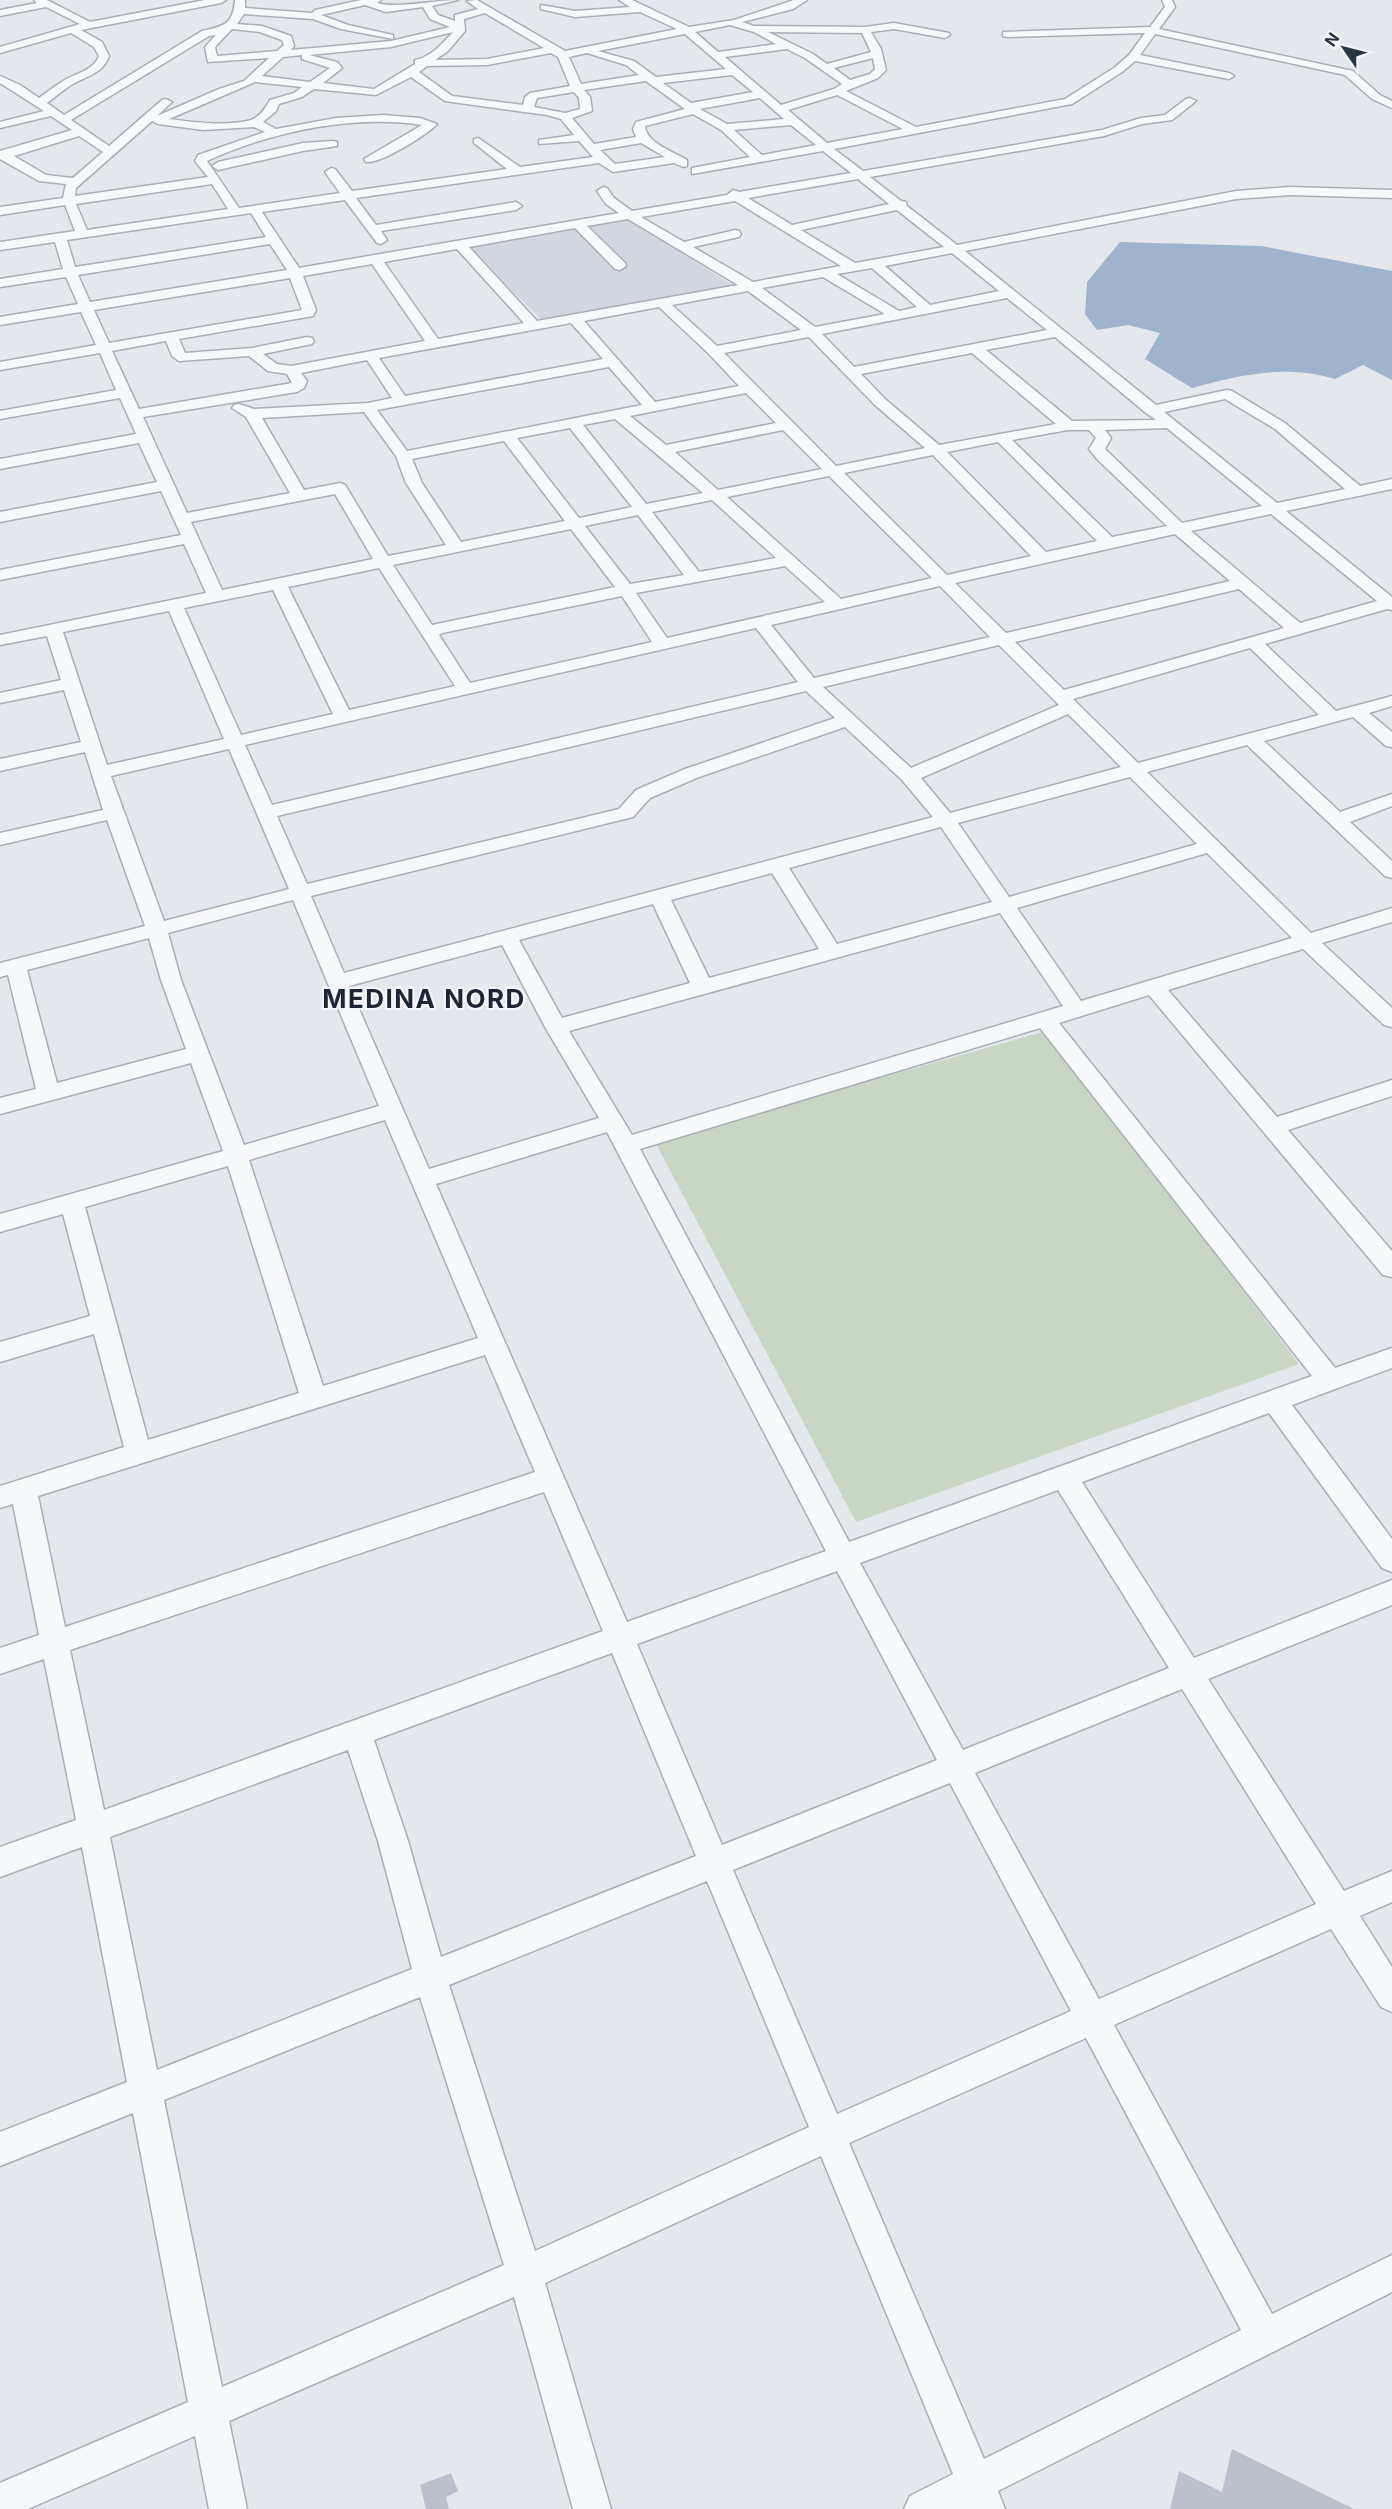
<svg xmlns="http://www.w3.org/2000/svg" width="1392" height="2509" font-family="Inter,sans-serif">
<rect width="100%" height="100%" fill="#e4e7ec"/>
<path fill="#d2d6de" d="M631,220L730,284L729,287L543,321L468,248Z"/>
<path fill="#c9d6c5" d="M1046,1031L1299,1364L856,1522L655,1142Z"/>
<path fill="#9fb4cc" d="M1120,242L1261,246L1392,271V380L1363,365L1335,379C1286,364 1240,375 1192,388L1145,359L1160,333L1128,325L1097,330L1085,314L1087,282Z"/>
<path fill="#bbc0ca" d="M1232,2449L1354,2509H1170L1179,2471L1222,2492Z
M451,2473L458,2491L446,2497L449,2509H426L420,2485Z"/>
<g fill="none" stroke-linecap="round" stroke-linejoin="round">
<g stroke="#a9aeb7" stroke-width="3">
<path id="minor" d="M34,0H47L90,22L205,0H226L221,3L81,30L102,42L109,56C103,74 86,76 71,85C62,91 55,97 47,103L64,115L202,31C224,26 233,25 235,0H245V8L312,13L315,10L361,0H381L377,3C395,9 436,0 458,0L432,6L438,15L455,21V15L478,9L467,1L477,0L565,51L677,29L640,12L575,17L541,9V5L575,11L630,7L619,0H632L689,27L734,20L794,0H807L793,9L742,22L754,26L865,27L894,23L949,33L950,35L945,38L894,29L871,32L881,49L886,70L878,78L846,91L916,127L1065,99L1114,68L1129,55L1145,33L1007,37L1003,36V32L1150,27L1165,7L1162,0H1172L1175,7L1159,29L1353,71L1380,95L1392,101V108L1372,99L1345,75L1155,34L1140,55L1229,73L1234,76L1229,79L1135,61L1122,72L1072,104L834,149L863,171L1102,130L1141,118L1165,115L1186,99L1190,98L1196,101L1172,120L1142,124L1104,136L870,177L901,201L906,202L907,206L957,245L1236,191L1290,187L1392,190V198L1290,195L1236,199L965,251L1156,405L1227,390L1232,391L1285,423L1360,486L1392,479V489L1286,511L1392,597V610L1387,609L1265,644L1336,711L1392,696V706L1369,713L1392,732V747L1386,746L1353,717L1264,741L1340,812L1392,794V806L1350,822L1392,861V878L1385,876L1247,745L1147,772L1311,933L1392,908V922L1322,943L1392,1008V1027L1384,1025L1303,949L1168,990L1277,1117L1392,1080V1096L1288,1130L1392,1251V1277L1383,1275L1149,995L1059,1023L1335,1368L1392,1348V1368L1292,1405L1392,1539V1572L1382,1568L1269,1413L1082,1482L1194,1658L1392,1580V1605L1208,1679L1344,1891L1392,1871V1902L1360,1916L1392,1967V2012L1381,2007L1331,1929L1114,2025L1272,2314L1392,2255V2292L998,2491L1005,2509H904L910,2496L953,2474L821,2156L545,2283L611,2509H573L514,2297L229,2421L247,2509H209L195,2436L28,2509H0V2483L188,2402L133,2113L0,2166V2132L127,2082L82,1847L0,1877V1847L76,1820L44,1659L0,1674V1648L39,1635L13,1504L0,1508V1486L124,1447L94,1334L0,1362V1342L90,1316L63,1214L0,1232V1214L223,1151L191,1063L0,1114V1098L36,1089L8,975L0,977V963L145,926L107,820L0,845V833L103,810L85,752L0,771V759L81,742L64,690L0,703V693L61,680L47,636L0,645V635L206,593L184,544L0,580V570L181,535L161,491L0,522V512L157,482L139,443L0,469V459L136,434L120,398L0,419V411L116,390L100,353L0,370V362L96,345L81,312L0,325V317L78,304L66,277L0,287V279L63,269L55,242L0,250V242L75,231L65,205L0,215V207L63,198L66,184L39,181L0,159V151L72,130L51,116L0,128V122L44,111L0,83V76L20,85L39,98C47,92 55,86 63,81C76,73 93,71 99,56L94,47L71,33L0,53V47L80,24L46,7L0,16V10L37,3ZM365,5L386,12L423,7L430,19L450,27L391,41L291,50L294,46L291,36L262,26L237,24L244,14L313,19L341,29L393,39V35L348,25L321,15ZM485,13L544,48L487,59L435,60L448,51L465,31L464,19ZM730,25L754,32L776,44L718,52L695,32ZM232,29L260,32L282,40L284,45L277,51L217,56L215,47ZM453,32C442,44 431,57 415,60V64L374,89L323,83L342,68L337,62L309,55L391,47ZM768,32L862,33L871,52L827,64L813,54ZM685,34L726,69L656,77L634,61L598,51ZM216,35L205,47L208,62L269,58L244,81L219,89L157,116L172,102L166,99L162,100L109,146L71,120L209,36ZM787,49L805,58L842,84L834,89L781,105L725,57ZM551,53L558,57L570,86L530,93L525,97L523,105L452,96L419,72L427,66L487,65ZM587,53L626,65L639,75L581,84L569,57ZM302,55V59L330,68L310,82L262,76L283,57ZM873,58L875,69L870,74L850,80L834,68ZM732,75L753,92L691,103L663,83ZM411,77L445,101L547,115L561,119L574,135L539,140V144L579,141L593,157L520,167L478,138L474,139V143L507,169L352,191L335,169L331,168L325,172L340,193L239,208L207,161C269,132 354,114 422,125L364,159L366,162C380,164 427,135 437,124L420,118L383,115L336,118L276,129L263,122L276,111L279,104L302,97L314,89L376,95ZM646,81L685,109L636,122L633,129L636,137L594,144L572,118L592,111L590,97L584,90ZM255,82L302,87L294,93L270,100C266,107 260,117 251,120C226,127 194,122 169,119ZM574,92L579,98L580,109L565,113L534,107L537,98ZM837,95L903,129L827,143L788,110ZM760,98L784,119L727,124L700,109ZM693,114L721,130L750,157L692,168V174L823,151L851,173L739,192L733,190L727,195L632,211L614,198L607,188L603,187L597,191L606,204L619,213L299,268L262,212L345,200L377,243L381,244L387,240L381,231L516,210L522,206L516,202L376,225L356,198L599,163L613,172L674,163L683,167L687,166V160C674,152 646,143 645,126ZM152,121L158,124L203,130L254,127L265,132L198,155L195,161L208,177L75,196L76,188ZM791,125L816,145L762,155L734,130ZM79,136L103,152L73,178L46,175L14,156ZM641,143L665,157L615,164L600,150ZM858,179L889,204L792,225L748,198ZM212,184L228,209L87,230L76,204ZM735,201L841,266L753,282L693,247L739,237L741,234L739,231L735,230L684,242L641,217ZM897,210L944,247L855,263L801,230ZM251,213L266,237L75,267L67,240ZM628,219L738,285L537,321L469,247L575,228L615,269L620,270L626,266L625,263L587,226ZM270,244L287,270L90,302L78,275ZM457,249L524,323L438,339L384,262ZM952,253L999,291L930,305L885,266ZM372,264L425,341L291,366L277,364L263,354L312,344L314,341L312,338L307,337L252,348L185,353L179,339L313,316L316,310L303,276ZM872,268L917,307L899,311L837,274ZM823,277L885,314L815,327L762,288ZM290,278L302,310L109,343L94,310ZM748,291L801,330L717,346L672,305ZM1007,298L1047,330L854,367L822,334ZM659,307L709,354L739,386L655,402L584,321ZM571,323L603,359L405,396L379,358ZM809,337L875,405L925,448L836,466L724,353ZM1055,337L1146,413L1156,420L1072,421L986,350ZM166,341L172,356L179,361L249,356L268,371L287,374L292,383L139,409L112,351ZM972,353L1056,424L939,445L885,399L861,374ZM367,360L392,398L368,403L254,409L239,404L234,405L232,408L246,417L290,493L187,513L143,417L297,392L304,388L307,381L301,373ZM609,367L642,405L407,451L377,410ZM746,393L776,423L666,445L630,416ZM1225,399L1275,429L1345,489L1277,503L1164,412ZM364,412L396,456L406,483L446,545L388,556L345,485L340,483L304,490L262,418ZM615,419L703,493L646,504L583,425ZM570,428L632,507L579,518L517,438ZM1167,428L1262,506L1182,523L1105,449L1111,438L1105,430ZM783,430L822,469L718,490L675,452ZM1068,430H1089L1096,438L1089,449L1097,459L1167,526L1112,537L1012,440ZM504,441L565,521L461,542L422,483L412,459ZM998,442L1097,541L1046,552L947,452ZM933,455L1031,556L947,575L844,473ZM829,476L932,578L841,599L727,497ZM335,494L373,559L222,590L191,522ZM712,500L776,558L699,572L652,512ZM1271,514L1377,601L1300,623L1191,531ZM638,515L684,575L630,584L585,526ZM571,529L615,587L432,625L393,565ZM1175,534L1230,581L1006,633L955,583ZM785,566L825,602L667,638L636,593ZM379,568L455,686L349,710L288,587ZM940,586L990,637L814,678L771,625ZM1239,589L1284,628L1064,690L1015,642ZM273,590L333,714L241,735L184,608ZM622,596L652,642L470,683L439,635L442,633ZM169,611L224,739L107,765L63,632ZM756,628L798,682L272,805L245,745ZM999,645L1059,705L911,768L823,687ZM1250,648L1319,715L1138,763L1073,699ZM806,691L835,718L685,769L636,790L619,809L307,884L277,816ZM1068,714L1121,767L950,813L921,778ZM845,727L902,780L933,817L344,973L311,896L633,817L650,798L699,777ZM229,749L289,889L164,921L111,776ZM1130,777L1197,844L1009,897L958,823ZM941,827L992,902L837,944L789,868ZM1207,853L1292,938L1081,1001L1017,908ZM772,873L819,949L709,978L671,900ZM293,900L379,1106L244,1145L181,980L168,933ZM653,904L690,983L562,1018L519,940ZM1000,913L1063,1006L632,1135L569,1031ZM149,938L161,980L186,1049L57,1083L27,970ZM502,945L545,1027L599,1118L429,1169L349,986ZM1040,1028L1312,1376L849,1542L640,1149ZM385,1120L478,1338L323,1386L249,1160ZM607,1132L826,1551L627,1622L436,1184ZM228,1166L299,1393L148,1440L85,1207ZM485,1355L535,1472L65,1627L38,1496ZM1058,1490L1169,1668L963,1750L860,1563ZM544,1492L603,1631L104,1810L70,1650ZM837,1571L937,1760L722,1845L637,1644ZM612,1653L696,1856L441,1957L408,1841L374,1740ZM1182,1689L1316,1904L1099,1999L975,1773ZM348,1750L378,1841L412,1969L157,2070L110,1837ZM950,1783L1071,2011L837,2114L733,1870ZM707,1881L809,2127L535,2251L449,1985ZM420,1997L504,2265L222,2387L164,2100ZM1086,2038L1241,2330L984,2459L849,2143Z
M333,141L337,142V146L303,151L218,170L212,166L218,162L303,143Z"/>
</g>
<use href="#minor" fill="#f7f8fa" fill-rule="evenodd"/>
</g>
<g text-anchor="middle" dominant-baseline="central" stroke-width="4.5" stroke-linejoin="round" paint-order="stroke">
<g font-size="26" font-weight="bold" letter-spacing="1.5" fill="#1d2536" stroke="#f4f6f9">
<text x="424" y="998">MEDINA NORD</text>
</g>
</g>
<g transform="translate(1344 48) rotate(305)" stroke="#f4f6f9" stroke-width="4.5" paint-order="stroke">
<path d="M0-4.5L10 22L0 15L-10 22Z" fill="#2b3445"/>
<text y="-9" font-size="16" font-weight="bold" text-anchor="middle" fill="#2b3445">N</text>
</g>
</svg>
